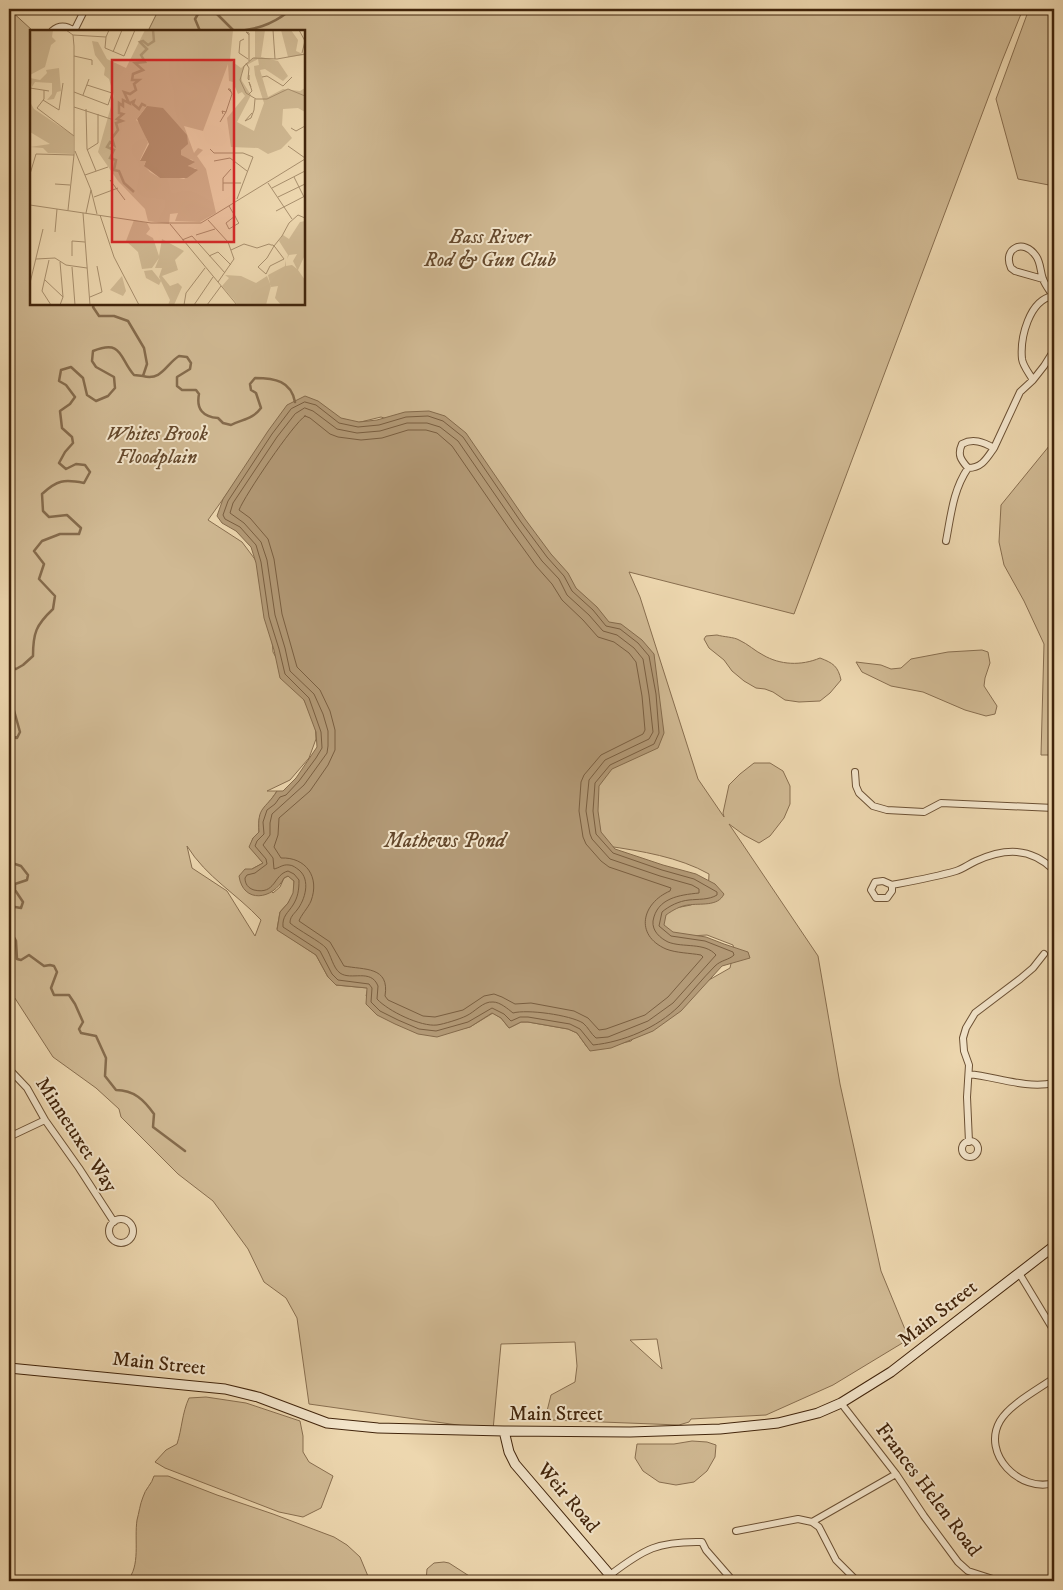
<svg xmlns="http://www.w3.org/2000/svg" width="1063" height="1590" font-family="'IM FELL DW Pica',serif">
<rect width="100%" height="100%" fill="#edd7af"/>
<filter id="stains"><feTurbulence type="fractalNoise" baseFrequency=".004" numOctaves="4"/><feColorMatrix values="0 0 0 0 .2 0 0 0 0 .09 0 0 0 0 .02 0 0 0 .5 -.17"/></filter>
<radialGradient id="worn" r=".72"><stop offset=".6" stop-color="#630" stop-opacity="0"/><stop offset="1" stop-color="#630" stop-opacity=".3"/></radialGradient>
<path fill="#d0b993" stroke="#886e4f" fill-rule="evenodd" d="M9,9L33,31H31V304H304V31H148L159,9H1023L1002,61L794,614L629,572L640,597L698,779L724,817L723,813L729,785L740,774L754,763H770L783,771L790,786V804L784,818L770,836L759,843L744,835L729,824L818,956L840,1084L881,1271L909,1339L833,1385L766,1415L691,1419L689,1422L679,1425L551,1420L547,1411L551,1395L575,1382L577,1366L575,1342L501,1344L493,1430L309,1404L297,1318L286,1298L264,1282L248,1249L213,1201L178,1174L121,1117L119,1109L96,1088L53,1057L9,989V316L11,310L9,300ZM290,406L344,426L381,417L421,430L597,610L586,815L607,846C641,851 679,857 709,874L708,893L691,905L665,910L651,948L690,936L707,935L733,945L734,950L730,968L686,993L651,1019L631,1041L606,1047H587L577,1033L568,1029L528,1022H521L509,1028L501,1018L493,1013L470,1027L457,1030L366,996L368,988L336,985L328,977L316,955L277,929L280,912L288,903L294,893V881L288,876L284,878L280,887L273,893L252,869L263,863L250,847L253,838L259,832C257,808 266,809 277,791H267L290,780L309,758L316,739L315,722L300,692L279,663L273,652L268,591L257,562L242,542L208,520ZM187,846C206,877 237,894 261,920L255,936L227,891L192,868ZM657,1339L662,1369L630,1340Z
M1029,9H1054V186L1018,179L996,99Z
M1054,440V755H1041L1044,644L1024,601L1004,565L999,542L1001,505Z
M717,635C724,637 734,637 739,640C748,644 755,651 763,655C780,665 801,666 820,658C833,663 838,666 841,680L830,693L820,701L799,702L785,700L773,692L765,689L756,688L744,681L732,671L724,660L709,648L704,639L706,636Z
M982,650L988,652L990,663L985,678L984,686L997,706L995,714L986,716L965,710L923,692L891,686L862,672L856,662L881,665L891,669L901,668L911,659L948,652Z
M206,1397L246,1403L300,1421L303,1436V1452L309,1462L333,1476L321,1508L303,1517L279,1512L165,1468L155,1462L166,1450L177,1444C182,1429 182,1413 189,1398Z
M692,1441L707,1442L716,1445L715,1457L707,1471L694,1482L676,1485L659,1482L643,1471L635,1458L637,1444H674Z
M154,1476H168L217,1495L273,1514L334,1537L347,1545L360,1557L370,1581H127C141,1566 134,1540 137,1520C139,1513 140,1504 143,1497C145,1489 152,1484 154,1476Z
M444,1562L449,1563L477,1581H501H426L427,1569L434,1563Z"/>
<path fill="#b39a77" stroke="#856b4c" d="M305,396L318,401L341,418L359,422L377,420L405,412L429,411L445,416L466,433L525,519L551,554L568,573L576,588L597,607L609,622L621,624L642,640L654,654L664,733L658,748L612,769L599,786L598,811L601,832L615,849L663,865L696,874L715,884L724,894C718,907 700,903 688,905C680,906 673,910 666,915L664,925L673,932L706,937L724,944L748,952L750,958L722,966L681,1011L653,1031L611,1048L590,1051L577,1033L568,1029L528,1022H521L509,1028L501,1018L492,1013L470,1027L437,1037L418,1034L395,1024L377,1015L366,1004L367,988L336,985L328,977L316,955L277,930L280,912L288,903L293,893L294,881L288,876L284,878C273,900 243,904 239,876L245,869H252L263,863L249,847L253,838L259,832C257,806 265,810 277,791H283L296,778L317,747L316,732L304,700L280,678L274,650L264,618L256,563L251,547L236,531L222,523L217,516L223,499L268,431L287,405Z"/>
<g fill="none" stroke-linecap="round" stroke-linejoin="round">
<path stroke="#7a5f41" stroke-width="1" d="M305,402L316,405L339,423L358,427L379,425L406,417L428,416L443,421L463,437L521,522L547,557L564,576L572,591L593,610L606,626L620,629L638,643L649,656L656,694L659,733L654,744L610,765L595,783L593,811L596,834L613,853L662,870L694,879L717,892V895C709,900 698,899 689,900C679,901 669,906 662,912L659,926L671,936L705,941L733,952L734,955C729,960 721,960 715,966C702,979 691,993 679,1006C657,1028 623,1042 593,1045L580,1029L570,1024L528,1017H520L511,1021L504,1014L492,1008L468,1022L436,1031L419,1029L398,1020L380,1011L371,1002L372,988L369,984L338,980L332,974L320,951L283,927C282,916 288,913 293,905C298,897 299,890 299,880L294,874L288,871C273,875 276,895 254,890C248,888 245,884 245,878L247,875L255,873L267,864L266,859L255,846L257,841L264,834L263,822L267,810L275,804L280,797L286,795L299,781L316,758L322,748L321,732L309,698L285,674L279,649L269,617L261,562L256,545L240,527L225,519L223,515L228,501L272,434L291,409Z
M305,408L313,411L337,429L357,433L380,431L407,423H427L440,427L458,441L516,525L542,561L559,579L567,595L589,615L603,631L617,635L634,648L643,659L649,695L653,732L649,739L605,760L589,780L586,811L590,834L592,839L610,859L660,876L692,885L699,889V893C679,895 657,898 653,921C652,931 660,938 668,942C683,948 705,942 716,955L673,1003L648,1021L608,1037L596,1038C591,1034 588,1027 583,1023C570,1015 527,1009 513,1013C508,1009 500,1002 493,1002C483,1001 475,1012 466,1016C460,1019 444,1024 437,1025C421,1027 388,1011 377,999L378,986C371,968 351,981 340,973C333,968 331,955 326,948C321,942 298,930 290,923C290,917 293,915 297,910C305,900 311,880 299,870C296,868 293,865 289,865C283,864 279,868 274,869L273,858L263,845L270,835V823L272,814L304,785L327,753L328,746V731L323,714L314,694L290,671L285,648L275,615L267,560L261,542L244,523L230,513L233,503L277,437L295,414Z
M305,416L310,418L330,434L338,437L361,440L382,438L408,430H426L437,433L452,446L510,530L536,566L552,584L562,600L583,620L598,637L614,642L629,653L636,662L642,696L645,730L643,734L601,755L584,775L581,782L579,811L583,837L586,844L601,861L609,867L671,888L670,891C642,903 634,935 666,949C676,953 690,953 701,955L703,957L668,997L645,1015L606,1029L599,1030L588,1018L574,1011L531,1003L515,1004L502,997L494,994L484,996L463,1010L435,1017L423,1016L388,1000L385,996C390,966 364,970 344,966L330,942L299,921C301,915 308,908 311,901C320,877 306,857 281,858L274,847L278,835L279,818L310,791L328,765L335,750V730L330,711L320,690L297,667L282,614L274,559L268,539L250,518L239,510C245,495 293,424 305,416Z"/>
<path stroke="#856b4c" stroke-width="2.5" d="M212,9L234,31C255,30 271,25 288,12L287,9
M200,31L195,19L201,9
M143,376C162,381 166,364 179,356L187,357L191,363L190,369L177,377V386L182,390H196L199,394C196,409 203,417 218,418L223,423L231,425C242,419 252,420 261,408L256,393L251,390L250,384L255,378C275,378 291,381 295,402
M9,667L16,669L23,665L33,656C33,633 36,625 53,609L55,596L39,579L44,564L34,551L42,541L60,534H79L81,528L67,515L49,517L43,511L42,494C57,480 64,479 84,483L90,472L85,465L76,464L66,469L59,463L65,452L73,443L72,437L62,428L60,411L70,404L75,397L66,385L59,381L61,370L71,367L83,378L87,395L96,401L108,396L115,388L114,377L96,367L92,361L93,351C123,339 119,358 134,375L143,376L147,364L144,348L128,321L114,316H99L93,307L94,304
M9,704L13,707L20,732L17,738L9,735
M9,780L11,782V786L9,788
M9,862L21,866L28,875L27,880L15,884V890L23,902L21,908L9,906
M9,929L16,941L17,959L21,960L29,955L44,966L50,965L54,966L57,972L51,988L54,995H69L75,1004L83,1022L79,1029L81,1033L96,1036L106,1058L105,1076L116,1090C134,1090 144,1100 154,1114L153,1127L185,1151"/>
<g stroke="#6c5134" stroke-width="8">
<path id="street" d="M52,31C59,25 66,25 74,31L85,9
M1033,380L1044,366L1054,350
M994,448L1020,392L1033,380C1029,373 1023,366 1022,359C1020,338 1029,300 1053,296C1050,291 1045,285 1043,279C1040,271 1041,263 1036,256C1024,238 1002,248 1011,268L1015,271L1043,279
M946,541C951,515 953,490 968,468C982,468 987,458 994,448C983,442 973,438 962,444C957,455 961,460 968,468
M855,772L856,786L859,793L873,806L887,810L924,812L941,803L1054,808
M892,885V891L887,898H876L871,890L875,882L883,881L892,885C913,881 935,877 956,871C963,869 969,864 976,861C1005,848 1030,847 1054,870
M9,1069L27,1088L45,1120L79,1168L114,1222
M969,1074C997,1077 1026,1089 1054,1083
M9,1137L45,1120
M962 1149a8 8 0 1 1 16 0a8 8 0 1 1-16 0Z
M969,1142L967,1097L969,1065L964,1051L963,1038L966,1028L975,1013L1020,979L1033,968L1044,954
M109 1231a12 12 0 1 1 24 0a12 12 0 1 1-24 0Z
M1019,1273L1054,1331
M1054,1378C1039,1389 1010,1404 1000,1421C981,1454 1020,1493 1054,1483
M841,1403L896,1474L924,1516L958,1562L968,1571L999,1581
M812,1522L819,1527L836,1560L857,1581
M736,1531L798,1519L812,1522L896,1474
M610,1575C644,1549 658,1541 702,1542L706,1550L733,1581"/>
</g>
<g stroke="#41240b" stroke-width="11">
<path id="secondary" d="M9,1368L225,1389L258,1397L327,1423L378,1428L504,1431L630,1432L720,1429L778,1423L818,1413L841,1403L891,1372L1054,1246
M504,1431L509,1452L515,1464L615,1581"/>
</g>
<use href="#street" stroke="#f3e5cb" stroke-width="6"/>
<use href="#secondary" stroke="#f3e5cb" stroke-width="9"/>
</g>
<g text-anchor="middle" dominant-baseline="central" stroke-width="4" stroke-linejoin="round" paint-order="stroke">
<g font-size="20" font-style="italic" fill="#65492d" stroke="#f3e5cb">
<text x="490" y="237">Bass River<tspan x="490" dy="23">Rod &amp; Gun Club</tspan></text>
<text x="157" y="434">Whites Brook<tspan x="157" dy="23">Floodplain</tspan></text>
</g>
<g font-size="20" fill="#41240b" stroke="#f3e5cb">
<text transform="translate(76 1135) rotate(57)">Minnetuxet Way</text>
<text transform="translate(938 1314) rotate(-38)">Main Street</text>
<text transform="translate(159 1364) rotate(6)">Main Street</text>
<text x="556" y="1414">Main Street</text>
<text transform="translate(928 1490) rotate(53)">Frances Helen Road</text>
<text transform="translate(568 1498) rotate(50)">Weir Road</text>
</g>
<g font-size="21" font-style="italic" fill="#63472b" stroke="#f3e5cb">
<text x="445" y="841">Mathews Pond</text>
</g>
</g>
<g transform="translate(30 30)">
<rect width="275" height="275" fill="#edd7af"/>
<path d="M0,0H23L22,7L26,11L21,15L15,37L0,45ZM115,0H203L200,30L211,38L225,27V0H235L231,27L248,31L258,46L253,51L235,39L230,40L238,67L253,59L270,61L275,58V82L268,78L253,79L252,95L262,108L251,119L238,124L228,118L201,117L197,88L215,66L212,62L208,64L203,52L199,51L198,34L173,101L154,96L164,123L168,118L173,120L167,126L176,139L186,183L170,192L145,191L148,183L140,184L139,194L118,191L115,179L88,151L68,122L84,66L79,49L74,45L75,38L65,25L62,11L68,12L77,29L96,38ZM228,29L229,35L224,36L225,45L234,73L224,101L207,92L221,65L212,51L211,45L215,36ZM116,77L130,80L146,96L151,127L163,130L157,139L166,138L154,149L139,146L130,148L120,142L114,135L116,131L110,130L118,113L112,95L106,90ZM251,0H261L268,10L266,21L275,25L258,27ZM29,38L31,61L27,62L24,69L17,70L22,64V53L5,52L2,57L0,48L10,50L17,43L16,40ZM0,72L4,79L43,105V124L18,123L13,118L0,117L20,114L0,102ZM104,190L117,193L120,199L116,204L123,208L129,226L132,209L154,221L145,230L148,240L132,246L140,256L148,253L152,257L144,275H138L140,270L129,247L132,238H125L129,228L122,238L112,239L108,222L96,211ZM275,191V225L268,240L275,250V275H251L245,268L248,256L241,257L238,245L255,236V230L256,236L262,235L267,239L263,231L267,224L259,225L257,229L258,225L249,211L253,205L259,209L270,192ZM122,240L131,251L129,255L116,248L114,241ZM195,245L211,246L226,253L237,246L241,256L236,275H208L192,256L199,248ZM92,246L96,261L93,266L80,260Z" fill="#d0b993" fill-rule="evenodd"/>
<path d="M117,76L133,78L157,105L158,114L151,120V125L165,132L158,136L168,140L157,148H130L114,136L116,131H110L119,114L107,89Z" fill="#b39a77"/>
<path fill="none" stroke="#b39a77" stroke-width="2.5" d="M100,73L104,71L103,74L109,79L112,74L116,76M104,162L94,153L89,141L84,140L86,130L80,128L84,120L77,117L80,112L84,115L82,108L88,100L86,93L92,91L87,89L93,84L89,83V73L93,76V70L99,73L94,62L100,64L106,60L104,54L109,50H102L103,44L113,40L105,33L115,32L111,25L117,19L110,12L113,11L118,15L124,11L123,0"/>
<path fill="none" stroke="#a88f6d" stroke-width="1" d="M36,0L43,5L44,16V125L38,180M243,0L245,29M269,0L275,11L272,23M43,5L76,7L79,0M76,7L75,18L94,26L105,0M214,9L210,11L209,23L218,29M83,22L92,0M275,24L247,29L223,28L214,36L210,50L216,63L226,69H237L258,59L275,66M44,26L62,30V35M219,31V3L216,2L219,5M216,33L219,38L218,49L219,50V45M232,47L237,46L253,56L262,47M0,58L19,61M14,60V69L7,78L44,106M44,62L78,75L82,63L57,55M53,65L59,49M218,65L222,61L219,52L221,57M13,70L29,80L33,53M44,77L81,89M56,79L57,119L66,141M196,82L202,64L200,59H198L201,62M222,83L215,91L221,88L224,80L225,69M190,92L196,82L192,81L193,84M261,98L266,101L275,96M258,116L275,128M180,119L184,123H213L223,127L207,169M57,120L68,113V84M45,121L61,160L56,183M184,131L200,128L217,141M0,144L6,124L44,125M55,145L78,137M264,147L274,167M82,152L80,150L95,170M193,153H211M238,153L262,189M25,154L40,155M242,158L275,141M61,160L67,184M193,161V148L201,139M64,167L88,158M248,167L275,154M0,175L121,193H171L275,129M199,176L205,186L208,192L209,193L199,199L196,193L205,186M246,181L275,166M53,183L60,275M70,185L84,227L109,275M178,190L198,212L204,229L188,252M140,194L207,275M25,202L27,179M166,205L185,199M152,210L162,206L195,243M201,220L214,214L227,218L239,214L241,215H243L245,217L254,229L240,236L236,244L228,237L237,228L244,216L252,206L259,193L268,185L275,188M42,226V211L55,212M179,226L188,222L201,235M6,229L25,228L36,235L57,238M19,230L12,261L21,275M42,237L45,275M15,250L33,267M0,253L13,199M60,267L72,262L67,236M30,275L33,267L30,232M154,275L156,263L175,238M164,275L183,247M177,275L191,256"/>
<path fill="#d62828" fill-opacity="0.15" stroke="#d62828" stroke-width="2.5" d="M82,30H204V212H82Z"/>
<rect width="275" height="275" fill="none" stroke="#41240b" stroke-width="2.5"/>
</g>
<rect width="1063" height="1590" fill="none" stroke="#edd7af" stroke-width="30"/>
<rect x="10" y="10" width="1043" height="1570" fill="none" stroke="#41240b" stroke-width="2.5"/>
<rect x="15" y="15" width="1033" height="1560" fill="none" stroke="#41240b"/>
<rect width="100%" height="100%" filter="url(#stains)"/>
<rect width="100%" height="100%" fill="url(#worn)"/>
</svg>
